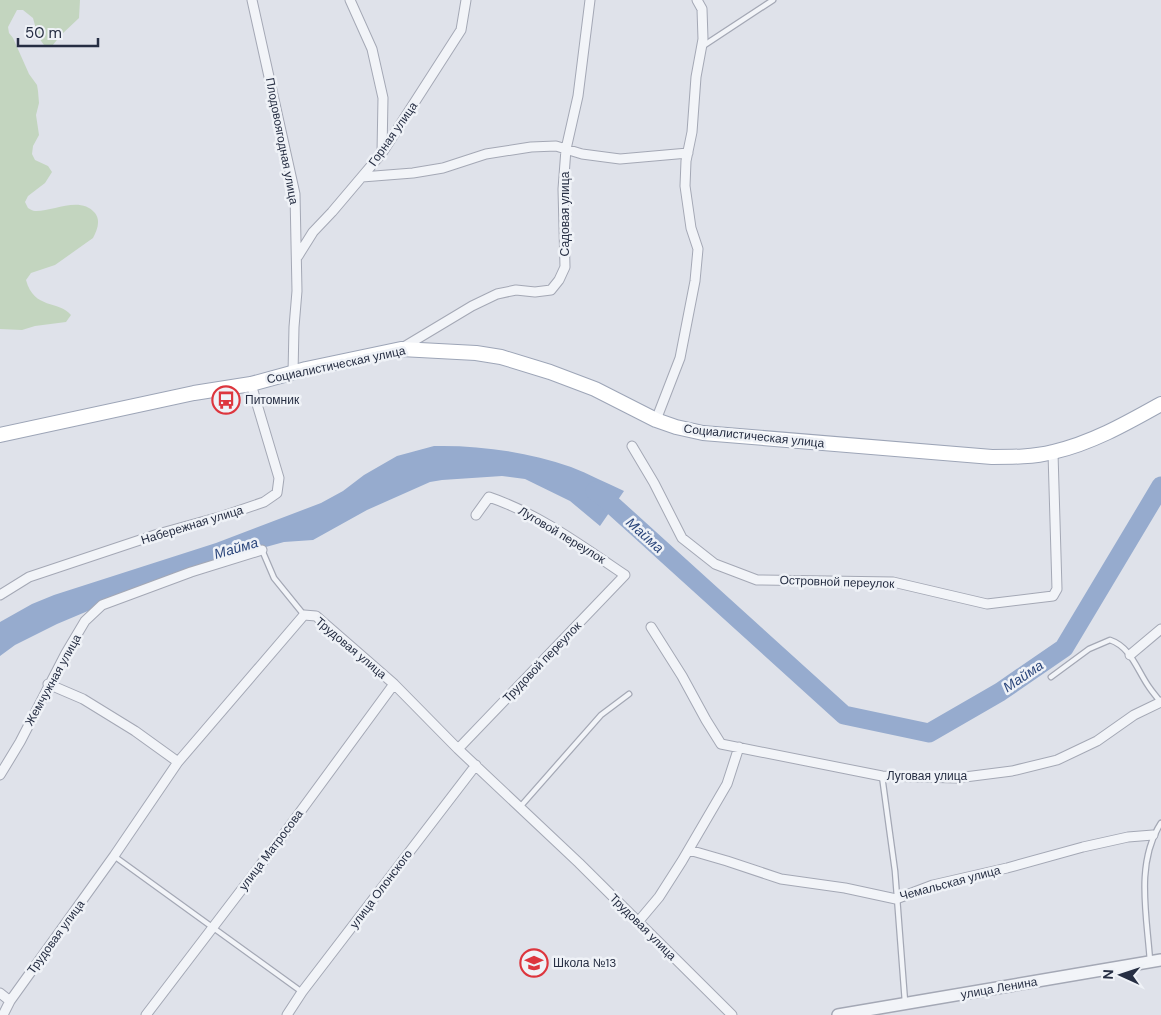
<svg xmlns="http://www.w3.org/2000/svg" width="1161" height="1015" font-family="'DM Sans',sans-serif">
<rect width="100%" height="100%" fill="#dfe2ea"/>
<path fill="#c3d5bf" d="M0,0H80L79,18L61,35L52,46L46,47C38,39 36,29 33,18L23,10H17L8,27L9,33L13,38L29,74L37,85L38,91L39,103L36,115L39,135L33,146L32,154L35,160L48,166L52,172L45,183L28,196L25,202L28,208C30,209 33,211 35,211C52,212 80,195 95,213C101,221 97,230 93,238L55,265L31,273L26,280C34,310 59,300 71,315L66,322L35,326L22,330L0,329Z"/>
<path fill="#96abce" d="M434,446C480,445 527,452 571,467C589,474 606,483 624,491L600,526L570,501L525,479L502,476L442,480L430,482L367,510L313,540L284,542L190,568L57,624L15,645L0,656V622L32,604L54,595L216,543L321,503L343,491L364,475L397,456Z"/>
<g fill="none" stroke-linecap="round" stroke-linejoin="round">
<path stroke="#96abce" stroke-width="19" d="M595,491L600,494L844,715L929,733L1000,692L1064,648L1161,486"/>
<g stroke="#a4a8b5" stroke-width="7">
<path id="service" d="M703,46L773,0
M262,550L274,578L304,615
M1051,677L1089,649L1110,640C1131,647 1137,670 1149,687C1153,693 1157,697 1161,703
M882,776L895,871L905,1002
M520,807L601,715L629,694
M114,856L302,992
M1150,961C1147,916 1135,863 1161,823"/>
</g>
<g stroke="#a4a8b5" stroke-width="11">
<path id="minor" d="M252,0L295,194L297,291L294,327L293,373
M350,0L372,49L383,98L382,152
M362,177L413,173L443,168L486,154L531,147L556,146L582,154L620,159L688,153
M298,256L313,232L332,212L382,153L461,30L466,0
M402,348L472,306L497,294L516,290L535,292L551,290L559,280L565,267L563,189L566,149L578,96L590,0
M656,420L680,358L695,281L698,249L691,228L685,186L686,161L692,132L696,77L703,39L702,9L697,0
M632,446L654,483L682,538L715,564L757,580L893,582L987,604L1053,596L1057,589L1053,453
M0,595L29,577L158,534L223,516L264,502L277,493L279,478L251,384
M651,627L682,676L706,720L721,744L882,776L957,778L1012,771L1057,760L1097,741L1134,715L1161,702
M1130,655L1161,629
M48,684L83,699L135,731L178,762
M458,749L625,575C582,546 539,514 489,497L476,515
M0,775L20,742L66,653L85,621L102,605L191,572L262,550
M689,850L727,861L781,879L845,888L896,899L933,885L1007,868L1083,847L1128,837L1153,835
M638,922L659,897L682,861L727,784L739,747
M0,993L10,1001
M3,1015L10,1001L114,856L178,762L304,615L316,616L394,684L458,749L579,863L732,1015
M146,1015L281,838L394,684
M287,1015L302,992L476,765"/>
</g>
<g stroke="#a4a8b5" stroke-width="14">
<path id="tertiary" d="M838,1015L1161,960"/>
</g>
<g stroke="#9da5b7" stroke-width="16">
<path id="primary" d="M0,435L194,393L251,384L306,369L401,349L476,353L501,357L550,372L595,389L656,420L676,427L703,433L992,457C1012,457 1034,457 1053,452C1092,443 1127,423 1161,404"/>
</g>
<use href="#service" stroke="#f2f4f8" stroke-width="4.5"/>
<use href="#minor" stroke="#f2f4f8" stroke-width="9"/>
<use href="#tertiary" stroke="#f2f4f8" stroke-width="11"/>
<use href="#primary" stroke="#fff" stroke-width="14"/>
</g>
<defs>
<g id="bus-ring" transform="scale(1.4375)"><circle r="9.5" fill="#eff2f7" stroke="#dd363e" stroke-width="1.5"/><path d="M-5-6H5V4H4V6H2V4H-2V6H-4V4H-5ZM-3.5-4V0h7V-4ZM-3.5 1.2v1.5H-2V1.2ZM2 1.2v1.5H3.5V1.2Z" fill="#dd363e"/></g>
<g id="school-ring" transform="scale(1.4375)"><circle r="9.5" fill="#eff2f7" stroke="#dd363e" stroke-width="1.5"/><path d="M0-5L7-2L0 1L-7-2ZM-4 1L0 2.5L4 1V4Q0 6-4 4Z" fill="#dd363e"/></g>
</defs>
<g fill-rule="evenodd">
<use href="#bus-ring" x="226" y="400"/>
<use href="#school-ring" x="534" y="963"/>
</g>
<g text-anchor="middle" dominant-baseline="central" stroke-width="5" stroke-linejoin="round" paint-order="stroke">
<g font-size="12" fill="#262e43" stroke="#eff2f7">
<text transform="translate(393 134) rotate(-55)">Горная улица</text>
<text transform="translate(282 141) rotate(79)">Плодовоягодная улица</text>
<text transform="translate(565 214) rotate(-90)">Садовая улица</text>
<text transform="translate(336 365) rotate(-12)">Социалистическая улица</text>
<text transform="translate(754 436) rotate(6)">Социалистическая улица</text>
<text transform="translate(192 525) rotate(-17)">Набережная улица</text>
<text transform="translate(562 535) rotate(31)">Луговой переулок</text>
<text transform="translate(837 582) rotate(2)">Островной переулок</text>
<text transform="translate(351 648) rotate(40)">Трудовая улица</text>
<text transform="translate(542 662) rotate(-46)">Трудовой переулок</text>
<text transform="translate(53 680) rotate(-61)">Жемчужная улица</text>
<text x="927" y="776">Луговая улица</text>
<text transform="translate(271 850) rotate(-53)">улица Матросова</text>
<text transform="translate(950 883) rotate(-15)">Чемальская улица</text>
<text transform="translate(381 889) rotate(-53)">улица Олонского</text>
<text transform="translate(643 927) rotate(45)">Трудовая улица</text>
<text transform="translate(56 937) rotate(-54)">Трудовая улица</text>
<text transform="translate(999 988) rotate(-10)">улица Ленина</text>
</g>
<g font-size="12" fill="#262e43" stroke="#eff2f7" text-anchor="start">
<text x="245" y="400">Питомник</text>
<text x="553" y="963">Школа №13</text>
</g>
<g font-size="14" font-style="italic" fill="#2c477c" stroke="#eff2f7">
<text transform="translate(645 535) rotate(42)">Майма</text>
<text transform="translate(236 548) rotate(-16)">Майма</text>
<text transform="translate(1023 676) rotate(-34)">Майма</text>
</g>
</g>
<g transform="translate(1121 975) rotate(273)" stroke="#eff2f7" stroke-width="4" paint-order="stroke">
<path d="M0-4L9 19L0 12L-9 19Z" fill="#262e43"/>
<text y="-8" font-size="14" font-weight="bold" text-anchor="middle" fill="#262e43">N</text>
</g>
<path d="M18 38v8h80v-8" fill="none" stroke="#262e43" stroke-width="2.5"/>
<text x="25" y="38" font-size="15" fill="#262e43" stroke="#eff2f7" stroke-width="4" paint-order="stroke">50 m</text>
</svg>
